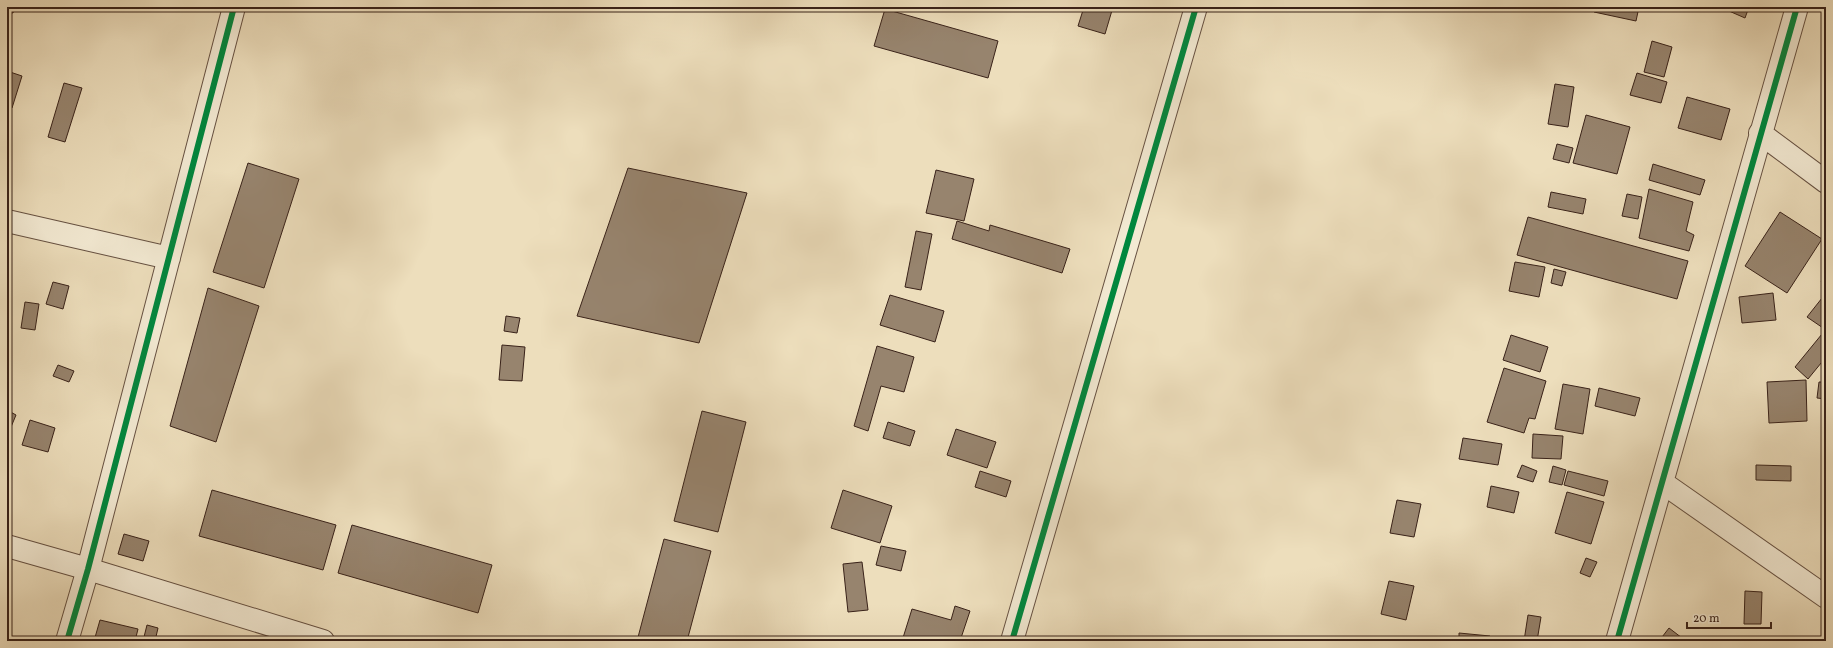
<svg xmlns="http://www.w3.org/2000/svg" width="1833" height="648" font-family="Vollkorn,serif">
<rect width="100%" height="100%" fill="#eddebc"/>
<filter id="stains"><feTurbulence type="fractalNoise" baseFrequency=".005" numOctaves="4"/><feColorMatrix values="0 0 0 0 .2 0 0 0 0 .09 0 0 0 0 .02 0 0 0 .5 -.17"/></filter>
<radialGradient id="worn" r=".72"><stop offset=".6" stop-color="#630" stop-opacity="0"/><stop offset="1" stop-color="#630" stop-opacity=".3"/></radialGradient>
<path fill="#97846e" stroke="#392219" d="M7,7H15L13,13L7,12Z
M1084,7H1113L1105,34L1078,26Z
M1595,7H1639L1636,21L1594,12Z
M1669,7H1685V9Z
M1731,7H1749L1745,18L1729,11Z
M885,9L998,41L988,78L874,46Z
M1652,41L1672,47L1664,77L1644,72Z
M7,71L22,76L12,108L7,106Z
M1637,73L1667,82L1661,103L1630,95Z
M64,83L82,88L65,142L48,137Z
M1555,84L1574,87L1568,127L1548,124Z
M1687,97L1730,109L1721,140L1678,128Z
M1586,115L1630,127L1617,174L1573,163Z
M1557,144L1573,148L1569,163L1553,159Z
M248,163L299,179L264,288L213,272Z
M1653,164L1705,180L1700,195L1649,180Z
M628,168L747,193L699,343L577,316Z
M936,170L974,179L964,221L926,213Z
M1649,189L1693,202L1686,231L1694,235L1689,251L1639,238Z
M1551,192L1586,199L1583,214L1548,207Z
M1627,194L1642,197L1638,219L1622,216Z
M1780,212L1822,239L1787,293L1745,266Z
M1528,217L1688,261L1677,299L1517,255Z
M957,221L989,231L990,225L1070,249L1062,273L952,239Z
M916,231L932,234L921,290L905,287Z
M1515,262L1545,267L1539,297L1509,291Z
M1554,269L1566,272L1562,286L1551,283Z
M1826,275V285L1821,282Z
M53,282L69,286L63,309L46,304Z
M208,288L259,306L216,442L170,426Z
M1773,293L1776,320L1742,323L1739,297Z
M1826,293V330L1807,317Z
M890,295L944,311L935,342L880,325Z
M25,302L39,304L35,330L21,328Z
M506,316L520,318L517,333L504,331Z
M1822,334L1826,337V357L1808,379L1795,367Z
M1511,335L1548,347L1540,372L1503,360Z
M502,345L525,347L522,381L499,380Z
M877,346L914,357L904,392L881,386L868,431L854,426Z
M58,365L74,371L69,382L53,376Z
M1504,368L1546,381L1535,419L1529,418L1524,433L1487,422Z
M1806,380L1807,421L1769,423L1767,382Z
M1819,382H1826V399L1817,398Z
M1563,384L1590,389L1583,434L1555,429Z
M1599,388L1640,398L1635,416L1595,406Z
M7,410L16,415L11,427L7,425Z
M702,411L746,422L718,532L674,521Z
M30,420L55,428L48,452L22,445Z
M888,422L915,431L910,446L883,438Z
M956,429L996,442L987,468L947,455Z
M1533,434L1563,436L1561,459L1532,458Z
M1463,438L1502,444L1498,465L1459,459Z
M1522,465L1537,471L1533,482L1517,477Z
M1756,465L1791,466V481L1756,480Z
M1553,466L1566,470L1562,485L1549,482Z
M980,471L1011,481L1006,497L975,487Z
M1568,471L1608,481L1604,496L1564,485Z
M1491,486L1519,492L1514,513L1487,507Z
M212,490L336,525L323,570L199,536Z
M843,490L892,506L880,543L831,528Z
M1567,492L1604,502L1591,544L1555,533Z
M1397,500L1421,504L1414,537L1390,533Z
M352,525L492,565L478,613L338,573Z
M124,534L149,541L143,561L118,554Z
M664,539L711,551L687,641H637Z
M881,546L906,551L901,571L876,565Z
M1586,558L1597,562L1590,577L1580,573Z
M862,562L868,610L848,612L843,564Z
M1389,581L1414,586L1406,620L1381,614Z
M1745,591L1762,592L1761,624H1744Z
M955,606L970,611L960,641H902L912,609L951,620Z
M1528,615L1541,617L1537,641H1524Z
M100,620L138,629L135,641H94Z
M147,625L158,628L155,641H143Z
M1669,628L1686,641H1659Z
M1459,633L1490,636V641H1459Z"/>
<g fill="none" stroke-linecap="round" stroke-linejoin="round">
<g stroke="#665142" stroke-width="24">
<path id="minor" d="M1760,133L1826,182
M7,221L169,258
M1663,483L1826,597
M7,546L88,569L323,641
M67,641L88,569L234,7
M1012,641L1196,7
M1617,641L1797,7"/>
</g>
<use href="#minor" stroke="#f3ead3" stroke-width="22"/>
<g stroke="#f3ead3" stroke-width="8">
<path id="cycleway" d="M67,641L88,569L234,7
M1012,641L1196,7
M1617,641L1797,7"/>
</g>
<use href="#cycleway" stroke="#00873e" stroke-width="6"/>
</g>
<rect width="1833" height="648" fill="none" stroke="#eddebc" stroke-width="24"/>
<rect x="8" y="8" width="1817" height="632" fill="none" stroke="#392219" stroke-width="2"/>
<rect x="12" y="12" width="1809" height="624" fill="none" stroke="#392219"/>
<path d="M1687 622v6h84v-6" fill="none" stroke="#392219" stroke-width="2"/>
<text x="1693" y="622" font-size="12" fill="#392219" stroke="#f3ead3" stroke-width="3" paint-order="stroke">20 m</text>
<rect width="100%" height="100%" filter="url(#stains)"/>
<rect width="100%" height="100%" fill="url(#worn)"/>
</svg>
